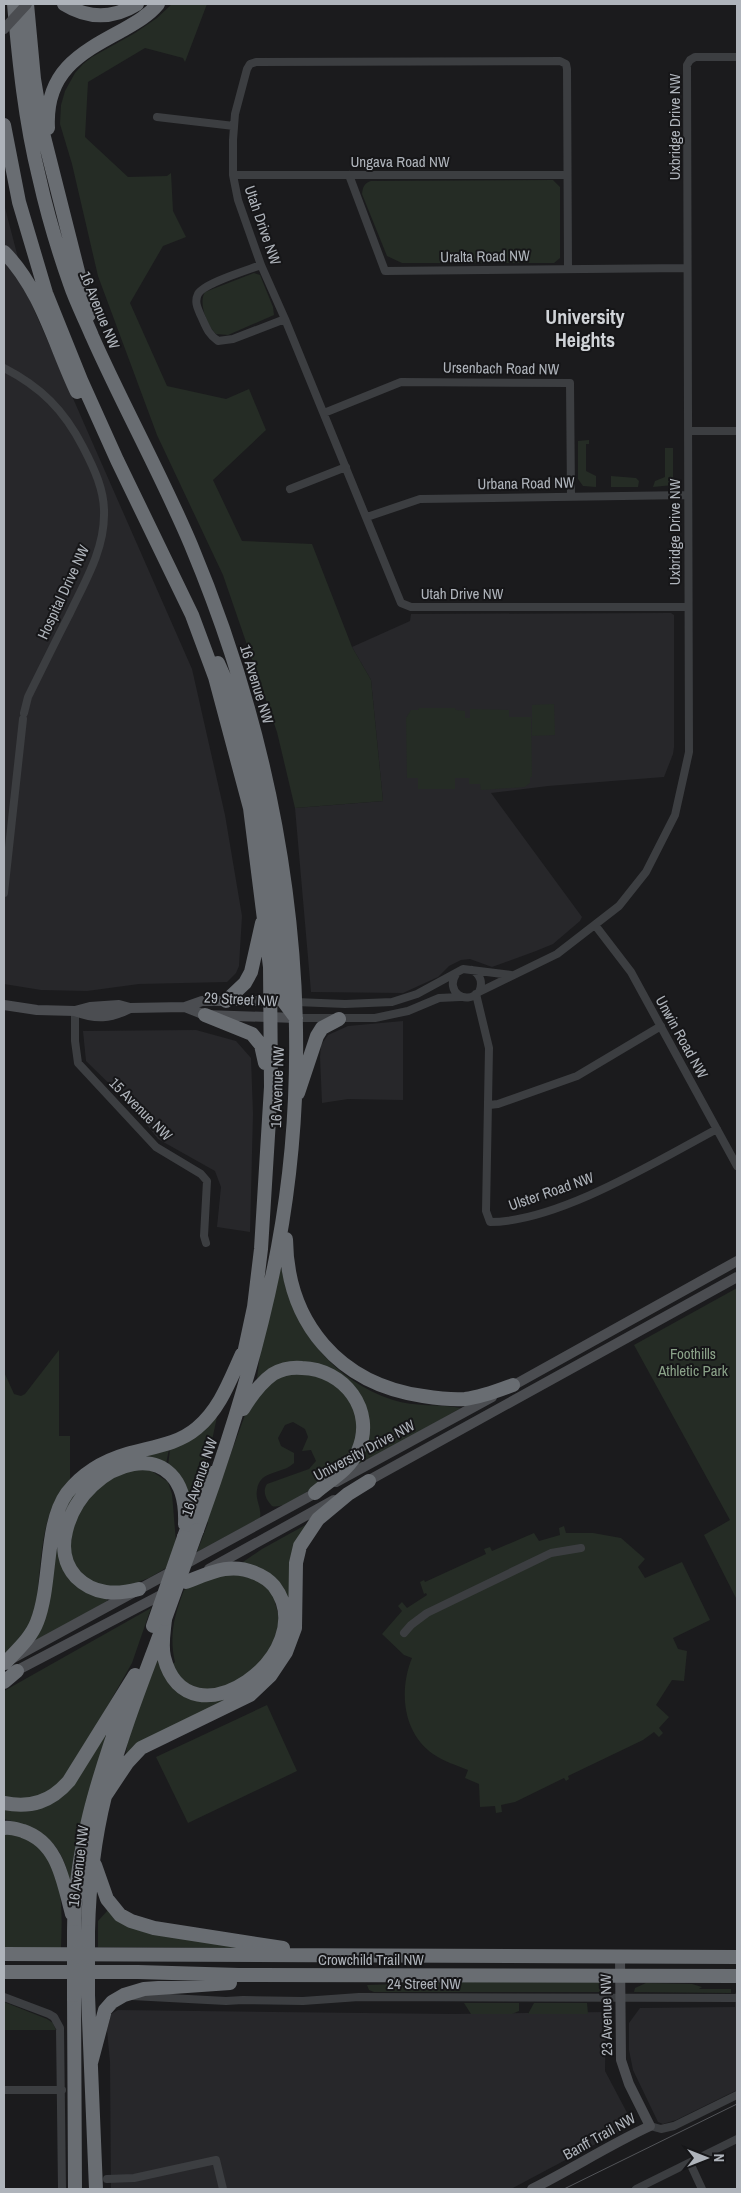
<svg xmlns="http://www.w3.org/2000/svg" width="741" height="2193" font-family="'Archivo Narrow',sans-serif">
<rect width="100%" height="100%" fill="#1b1b1d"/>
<path fill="#27272a" d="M4,204L28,296L192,669L225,815L242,916L239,966L236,973L227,982L139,984L87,991L41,990L4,984Z
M671,613L674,615V747L673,754L664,777L548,786L491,793L582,917L580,921L553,944L536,951L492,967L470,959L461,960L449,966L438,977L403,993L311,992L295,808L383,801L371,680L352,647L410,621L411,614Z
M403,1021V1100L348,1099L322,1103L320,1057L321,1045L328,1035L348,1026Z
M196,1030L236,1041L251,1058L253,1114L250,1232L217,1227L221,1187L215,1171L158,1139L131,1105L86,1061L83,1031Z
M737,1992V2090L676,2120L663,2124L658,2122L633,2070L629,2050V2023L640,2008L735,2007V1993Z
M118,2010L452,2014L606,2012L605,2071L633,2124L511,2189H111L110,2062L107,2030L111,2014Z"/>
<path fill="#252c25" d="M172,4H207L185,62L183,58L145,48L88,82L85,137L128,177L167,176L171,173L173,211L186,237L163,246L130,303L167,386L226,399L249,389L266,430L213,480L242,541L312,544L352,647L371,680L383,801L295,808L277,732L223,575L157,435L98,276L72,164L60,124L61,105L65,91L75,73L83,64L92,57L135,33L157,18Z
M553,180L560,187V258L554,263H402L387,256L362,194C363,187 364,183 371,181Z
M254,273L260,275L273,307L274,315L228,335L216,334C207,325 198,303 205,292Z
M589,440V444H586V471L596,476V487L583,486L578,479V441Z
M665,448H673V485L653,487L655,481L665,477Z
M611,476L636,478L639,481L638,487H611Z
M554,704L555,735L532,736V705Z
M419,708H455L456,710L465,711V718H470V709L509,710V717H531L532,777H530V783L525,787L481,790L480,784H469V778H455V789H418V778H407L406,718L411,710H418Z
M281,1267C292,1328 332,1380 393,1400C415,1407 439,1404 461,1408L351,1470L365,1449L349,1381L343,1375L318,1364L257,1379L260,1353Z
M737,1288V1600L704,1535L730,1520L634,1345Z
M59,1350V1436H70V1479C43,1507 42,1550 38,1587C37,1599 36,1614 30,1625C24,1636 12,1647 4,1658V1372L14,1394L21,1396L25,1394Z
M290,1372L334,1379L358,1413L354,1452C340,1465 290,1512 272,1506C266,1500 262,1491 267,1484L309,1469L316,1461L311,1450L302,1451L308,1437L305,1429L293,1422L285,1425L278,1438L281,1446L294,1453V1463C282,1475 260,1469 257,1490C255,1500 262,1508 260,1518L197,1552L208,1523L206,1521L245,1415L263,1387Z
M217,1417L209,1454L190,1508L168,1466L170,1449L198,1432Z
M169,1449L166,1464L157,1462L86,1487L62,1558L107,1598V1601L27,1647L59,1525L71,1496L103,1467Z
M144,1466L168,1482L172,1494L176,1542L166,1568L149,1578L119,1589L94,1585L73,1566L69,1557L74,1519L102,1482Z
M309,1523L293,1611L261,1681L126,1754L128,1738L159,1650L170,1679L225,1698L245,1689L256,1681L288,1608L243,1562L262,1549Z
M564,1526L566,1533H593L621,1538L645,1559L638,1567L645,1578L682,1562L710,1620L673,1638L678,1649L687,1651L684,1681L672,1680L656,1705L669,1717L659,1728L663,1733L659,1737L654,1732L643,1740L568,1776L569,1779L566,1781L564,1778L515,1802L501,1805L502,1812L496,1813L495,1806L480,1807L479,1784L465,1778L468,1770C456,1765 445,1762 433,1754C402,1732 399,1690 412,1658L404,1655L382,1634L402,1611L398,1606L402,1602L407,1608L427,1595L426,1593L424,1594L420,1582L424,1580L425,1582L486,1554L484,1549L490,1547L492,1551L534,1533L539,1541L560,1535L559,1528Z
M220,1574L256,1576L272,1591L280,1621L271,1650L243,1681L206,1691L186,1683L175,1671L173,1664L175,1662C169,1636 174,1616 184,1590Z
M151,1608L132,1663L66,1779L38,1799H4V1691Z
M267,1705L297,1771L188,1823L156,1757Z
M106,1732L105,1744L71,1885C69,1881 69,1878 68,1874C60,1839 35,1827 4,1819V1807H40Z
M4,1832C12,1834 23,1836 30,1840C66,1861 62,1913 61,1949L4,1947Z
M108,1910L247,1948L98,1947V1921Z
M460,1982H602V1992H374L369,1990L367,1985Z
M646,1983L692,1984L702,1987L699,1989H731V1993L634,1992L635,1988Z
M4,2002L47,2019L53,2023L56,2030H4Z
M464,2003H519V2011L512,2014H471Z
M534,2003H587L588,2014H528Z"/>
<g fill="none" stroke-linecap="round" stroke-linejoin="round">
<path stroke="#3c3e41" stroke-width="8" d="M157,117L234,126
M233,175H567
M349,175L385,271L687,268
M261,265C248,270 204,283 198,294C194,302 198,309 201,316C206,327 208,334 218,341L233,339L285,319
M568,268L567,69L566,64L560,61L256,62L250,64L247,69L235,114L233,140V175L238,200L261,265L285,319L401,603L411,607H688
M4,368C41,387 64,410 83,447C94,468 105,491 104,515C104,551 84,583 69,615C55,642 42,669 28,697L24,713
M324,413L401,382L570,383L571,496
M688,431H737
M290,489L346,467
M367,517L420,499L688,495
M4,893L23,719
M595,925L631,972L737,1166
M456,974C445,991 465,1006 479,992C483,983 481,975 472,970
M479,992L557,954L619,906L646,872L675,815L689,752L687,65L690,60L695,57H737
M476,994L489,1048L486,1211L490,1222C558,1222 657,1161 717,1129
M296,1002L345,1004L392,1002L417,994L463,969L511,975
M75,1011V1041L78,1063L156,1147L201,1174L207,1181L204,1236L206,1243
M296,1018H375L408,1011L439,998L460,997
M489,1105L498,1104L577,1076L661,1026
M404,1633L411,1625L427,1613L551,1553L581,1548
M132,1996L226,2001L243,2000L303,2001L359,1997L737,1998
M4,1997L49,2014L54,2017L60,2028L62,2189
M4,2090H62
M650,2126L661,2129L674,2126L737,2095
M690,2163L702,2189
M107,2179L134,2178L216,2160L223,2189
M636,2189L737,2139"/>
<path stroke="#4b4d51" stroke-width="10" d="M4,1005L37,1010L75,1011L90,1007L119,1005L130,1008L185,1007L202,1001H277
M185,1007L205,1015L296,1018
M75,1011C96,1019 110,1018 130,1008
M507,1389L737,1261
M336,1482L492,1397
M364,1483L737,1277
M209,1569L334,1500
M13,1658L321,1490
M12,1673L165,1593
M532,2189C572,2169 609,2145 650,2126L629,2084L621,2060L620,1957"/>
<path stroke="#696d72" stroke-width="14" d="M14,4C19,61 25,121 39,177C47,213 58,250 70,284C76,302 85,319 92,336C123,406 161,474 191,545C283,765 322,1010 278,1247C260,1344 231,1437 197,1530
M27,4L34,79L43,133L89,315
M64,4C88,19 113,19 137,4
M4,125L19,202L46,293L81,380L117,460L192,615L215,677L250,808L270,967L271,1087L261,1249L254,1307L242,1363
M48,128C45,73 78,54 121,31C135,23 148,16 158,4
M4,252C41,289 55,346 77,392
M218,663L226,681L254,782L273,882L284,1002L296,1018
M226,1001L245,983L251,972L262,923
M205,1015L252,1034L261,1045L265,1063
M298,1093L317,1036L322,1028L339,1019
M286,1239C287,1323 339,1384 423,1396C436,1398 452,1400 465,1399C482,1397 497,1391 513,1385
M243,1409C251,1396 260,1383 273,1374C282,1369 292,1367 302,1368C344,1369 376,1410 358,1451C349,1470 330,1480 315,1493
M184,1537L208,1472
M139,1589C116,1595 94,1595 76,1577C64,1564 62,1547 66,1531C83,1458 189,1428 185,1524
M165,1619C164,1631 161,1645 164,1657C187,1750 325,1653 274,1586C268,1579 263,1576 255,1573C230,1562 210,1573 186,1582
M5,1663C17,1650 31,1638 37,1622C52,1584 44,1525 67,1493C82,1474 103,1461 127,1454C151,1447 177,1445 197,1428C220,1409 230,1380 242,1354
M4,1682L17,1671
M105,1796L127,1763L141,1748L250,1695L270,1676L286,1652L295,1628L296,1563L300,1546L318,1519L348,1494L369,1481
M4,1803C31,1808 51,1802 69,1781L135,1675
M4,1828C11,1827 16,1829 23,1831C59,1843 63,1882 72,1914
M95,1865L107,1899L120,1915L131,1921L154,1928L283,1948
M74,1932C74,1852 98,1777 125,1702
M88,1932C89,1886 94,1840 105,1796C119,1741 140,1687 160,1634
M4,1954L737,1957
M4,1972H138L239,1975L737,1976
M74,1995L75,2189
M88,1995L96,2189
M91,2063L105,2010L112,2002L124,1995L144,1989L230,1983"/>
<path stroke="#525458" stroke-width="1" d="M564,2189L737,2104"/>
<path stroke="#4b4d51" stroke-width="10" d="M4,29L27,4"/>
<path stroke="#696d72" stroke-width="14" d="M165,1619L197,1530
M153,1626L184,1537
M88,1932V1995
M74,1995V1932"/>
</g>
<g text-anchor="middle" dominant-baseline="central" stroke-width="4" stroke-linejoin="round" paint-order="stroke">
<g font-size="15" fill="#afb4bb" stroke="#161618">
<text transform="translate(674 127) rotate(-90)">Uxbridge Drive NW</text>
<text x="400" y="161">Ungava Road NW</text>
<text transform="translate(263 225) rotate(71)">Utah Drive NW</text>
<text transform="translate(485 256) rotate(-1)">Uralta Road NW</text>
<text transform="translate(100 310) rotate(68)">16 Avenue NW</text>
<text transform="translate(501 368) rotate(1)">Ursenbach Road NW</text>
<text transform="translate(526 483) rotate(-1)">Urbana Road NW</text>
<text transform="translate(674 532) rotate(-90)">Uxbridge Drive NW</text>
<text transform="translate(63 592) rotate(-65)">Hospital Drive NW</text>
<text x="462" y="593">Utah Drive NW</text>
<text transform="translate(257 684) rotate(73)">16 Avenue NW</text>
<text transform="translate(241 999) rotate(3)">29 Street NW</text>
<text transform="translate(682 1037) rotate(61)">Unwin Road NW</text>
<text transform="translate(277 1087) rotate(-88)">16 Avenue NW</text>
<text transform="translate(141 1109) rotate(45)">15 Avenue NW</text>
<text transform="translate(551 1191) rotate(-19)">Ulster Road NW</text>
<text transform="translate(364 1450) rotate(-28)">University Drive NW</text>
<text transform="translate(199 1477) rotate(-71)">16 Avenue NW</text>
<text transform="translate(78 1866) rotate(-83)">16 Avenue NW</text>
<text x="371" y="1959">Crowchild Trail NW</text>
<text x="424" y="1983">24 Street NW</text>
<text transform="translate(606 2015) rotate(-91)">23 Avenue NW</text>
<text transform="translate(599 2136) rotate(-29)">Banff Trail NW</text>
</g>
<g font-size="15" fill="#8ba389" stroke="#161618">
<text x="693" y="1353">Foothills<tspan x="693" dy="17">Athletic Park</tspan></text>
</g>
<g font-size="20" font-weight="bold" fill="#d0d3d7" stroke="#161618">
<text x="585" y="316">University<tspan x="585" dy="23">Heights</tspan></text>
</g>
</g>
<rect width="741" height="2193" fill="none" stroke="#afb4bb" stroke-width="10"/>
<g transform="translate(706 2158) rotate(90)" stroke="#161618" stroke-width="4" paint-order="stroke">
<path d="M0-4L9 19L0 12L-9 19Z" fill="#afb4bb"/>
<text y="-8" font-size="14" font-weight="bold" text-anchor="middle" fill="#afb4bb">N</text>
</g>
</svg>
